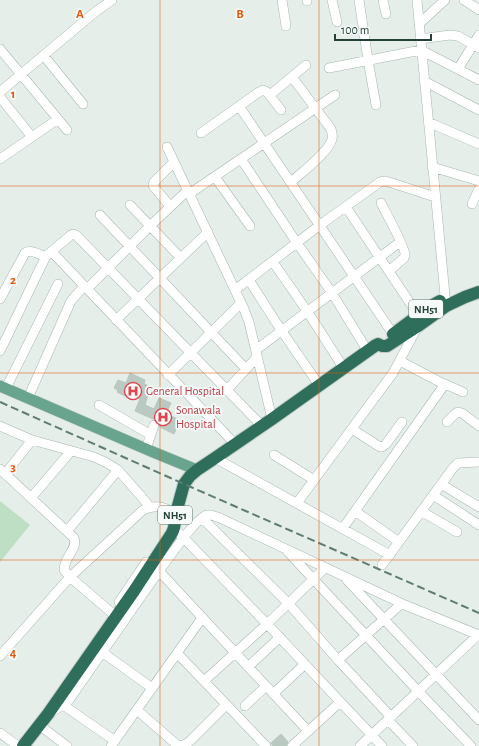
<svg xmlns="http://www.w3.org/2000/svg" width="479" height="746" font-family="'Alegreya Sans',sans-serif">
<rect width="100%" height="100%" fill="#e5eee9"/>
<path fill="#bedfc3" d="M0,501L30,525L0,562Z"/>
<path fill="#bac9c2" stroke="#b7c8bf" d="M130,373L145,380L144,384L147,385L144,393L148,395L145,405L154,409L159,398L171,403L166,414L180,420L174,434L160,427V423L156,419H153L135,411L140,399L126,393L125,396L117,392L118,390L114,388L118,380L126,383Z
M281,734L288,742L286,746H273L271,743Z"/>
<g fill="none" stroke-linecap="round" stroke-linejoin="round">
<g stroke="#a7b7b0" stroke-width="10">
<path id="minor" d="M282,0L286,26
M307,0V1
M332,0L337,22
M359,0L368,60L376,105
M383,0L386,14
M417,0L446,306
M464,0L479,10
M419,24L445,0
M420,39L450,35L458,36L479,48
M0,49L67,130
M44,56L83,104
M329,68L421,50L479,80
M458,69L479,35
M424,81L479,110
M0,92L94,13L112,0
M270,95L306,65
M0,97L32,137
M239,106L393,334
M428,122L479,144
M201,133L259,92L263,90L267,92L281,110
M167,147L244,309L249,322L272,419
M0,159L58,119
M241,159L297,243L332,293L367,350
M432,167L479,181
M215,177L250,226
M291,182C301,173 330,151 332,139C333,135 332,133 331,129L292,77
M189,194L335,95
M381,203C385,211 406,249 405,255C405,256 404,257 404,258L389,271
M472,204L479,189
M130,205L181,258
M170,206L154,187L153,185L154,182L174,162
M346,207L418,315
M100,215L246,369
M52,252L236,445
M273,262L307,311L343,367
M249,280L281,330L319,385
M87,289L150,226L188,190
M235,290L320,225L380,182L385,181L389,182L435,197
M0,299L25,253C30,249 38,254 44,256H46L71,235L73,234L76,235L262,426
M116,320L208,232
M256,350L400,242
M0,351L46,256
M400,361L438,381L463,392
M168,375L241,303
M6,388L58,284
M227,390L257,357
M28,398L71,301L84,286
M99,405L151,435
M447,422L455,414L458,412L462,413L479,426
M0,426L32,440L94,457L107,463L118,470L140,495L150,507
M352,429L380,447H382L386,444L402,422
M146,449L154,425
M274,455L314,480
M215,458L390,555
M0,469L74,538C78,549 64,557 64,570L70,577L112,613
M5,474L32,440
M441,484L479,507
M433,495L479,525
M31,498L71,451
M297,503L393,373L418,326
M355,511L399,542
M421,511L457,532
M202,518L288,603L338,660L391,717
M343,528L445,384
M67,531L118,470
M179,533L267,624L382,746
M288,552L418,691L471,746
M382,565L453,468L458,463L479,462
M159,571L308,731
M347,580L479,720
M119,602L146,562
M102,652L152,688
M177,653L266,746
M0,656L70,577L143,510C156,504 163,507 176,513
M338,660L400,605H405L479,635
M248,667L280,637
M204,681L267,624L325,568
M273,694L305,664
M63,705L115,741
M245,706L266,686
M137,710L177,745C183,746 185,745 190,741L226,705
M51,712L63,705L69,700L159,571L184,537L196,523L206,515H211L220,518L405,605
M388,720L413,746
M39,725L67,746
M0,733L18,746
M111,746L202,618
M292,746L340,702
M360,746L479,634"/>
</g>
<g stroke="#c1cac7" stroke-width="12">
<path id="major" d="M0,386L153,452L197,470"/>
</g>
<g stroke="#c1cac7" stroke-width="14">
<path id="highway" d="M393,334L431,306L440,301
M23,746L48,714L134,591L172,533L174,528L176,513L184,484L190,476L197,470L215,458L272,419L376,345L378,344L382,346H387L418,326L446,306L465,297L479,292"/>
</g>
<use href="#minor" stroke="#fff" stroke-width="9"/>
<use href="#major" stroke="#69a48e" stroke-width="11"/>
<use href="#highway" stroke="#2e6e5a" stroke-width="12"/>
<path stroke="#5e7c71" stroke-width="2" stroke-dasharray="8 4" stroke-linecap="butt" d="M0,402L184,484L479,613"/>
</g>
<path fill="none" stroke="#e8590c" stroke-width="1" stroke-opacity="0.55" d="M160,0V746M319,0V746M0,186H479M0,373H479M0,560H479"/>
<defs>
<g id="hospital-ring" transform="scale(0.9)"><circle r="9.5" fill="#f6faf8" stroke="#e0444e" stroke-width="1.5"/><path d="M-5-5h3v3.5h4V-5h3V5h-3V1.5h-4V5h-3Z" fill="#e0444e"/></g>
</defs>
<g fill-rule="evenodd">
<use href="#hospital-ring" x="133" y="391"/>
<use href="#hospital-ring" x="163" y="417"/>
</g>
<g text-anchor="middle" dominant-baseline="central" stroke-width="3.5" stroke-linejoin="round" paint-order="stroke">
<g fill="#f6faf8" stroke="#627870" stroke-width="1">
<rect x="409" y="300" width="34" height="18" rx="3"/>
<rect x="158" y="506" width="34" height="18" rx="3"/>
</g>
<g font-size="11" font-weight="bold" fill="#234136">
<text x="426" y="309">NH51</text>
<text x="175" y="515">NH51</text>
</g>
<g font-size="12" fill="#be3a42" stroke="#f6faf8" text-anchor="start">
<text x="146" y="391">General Hospital</text>
<text x="176" y="410">Sonawala<tspan x="176" dy="14">Hospital</tspan></text>
</g>
</g>
<g font-size="13" text-anchor="middle" font-weight="bold" fill="#e8590c" stroke="#f6faf8" stroke-width="3.5" stroke-linejoin="round" paint-order="stroke">
<text x="80" y="18">A</text>
<text x="240" y="18">B</text>
<text x="13" y="98">1</text>
<text x="13" y="284">2</text>
<text x="13" y="471">3</text>
<text x="13" y="657">4</text>
</g>
<path d="M335 34v6h96v-6" fill="none" stroke="#234136" stroke-width="2"/>
<text x="341" y="34" font-size="12" fill="#234136" stroke="#f6faf8" stroke-width="3" paint-order="stroke">100 m</text>
</svg>
